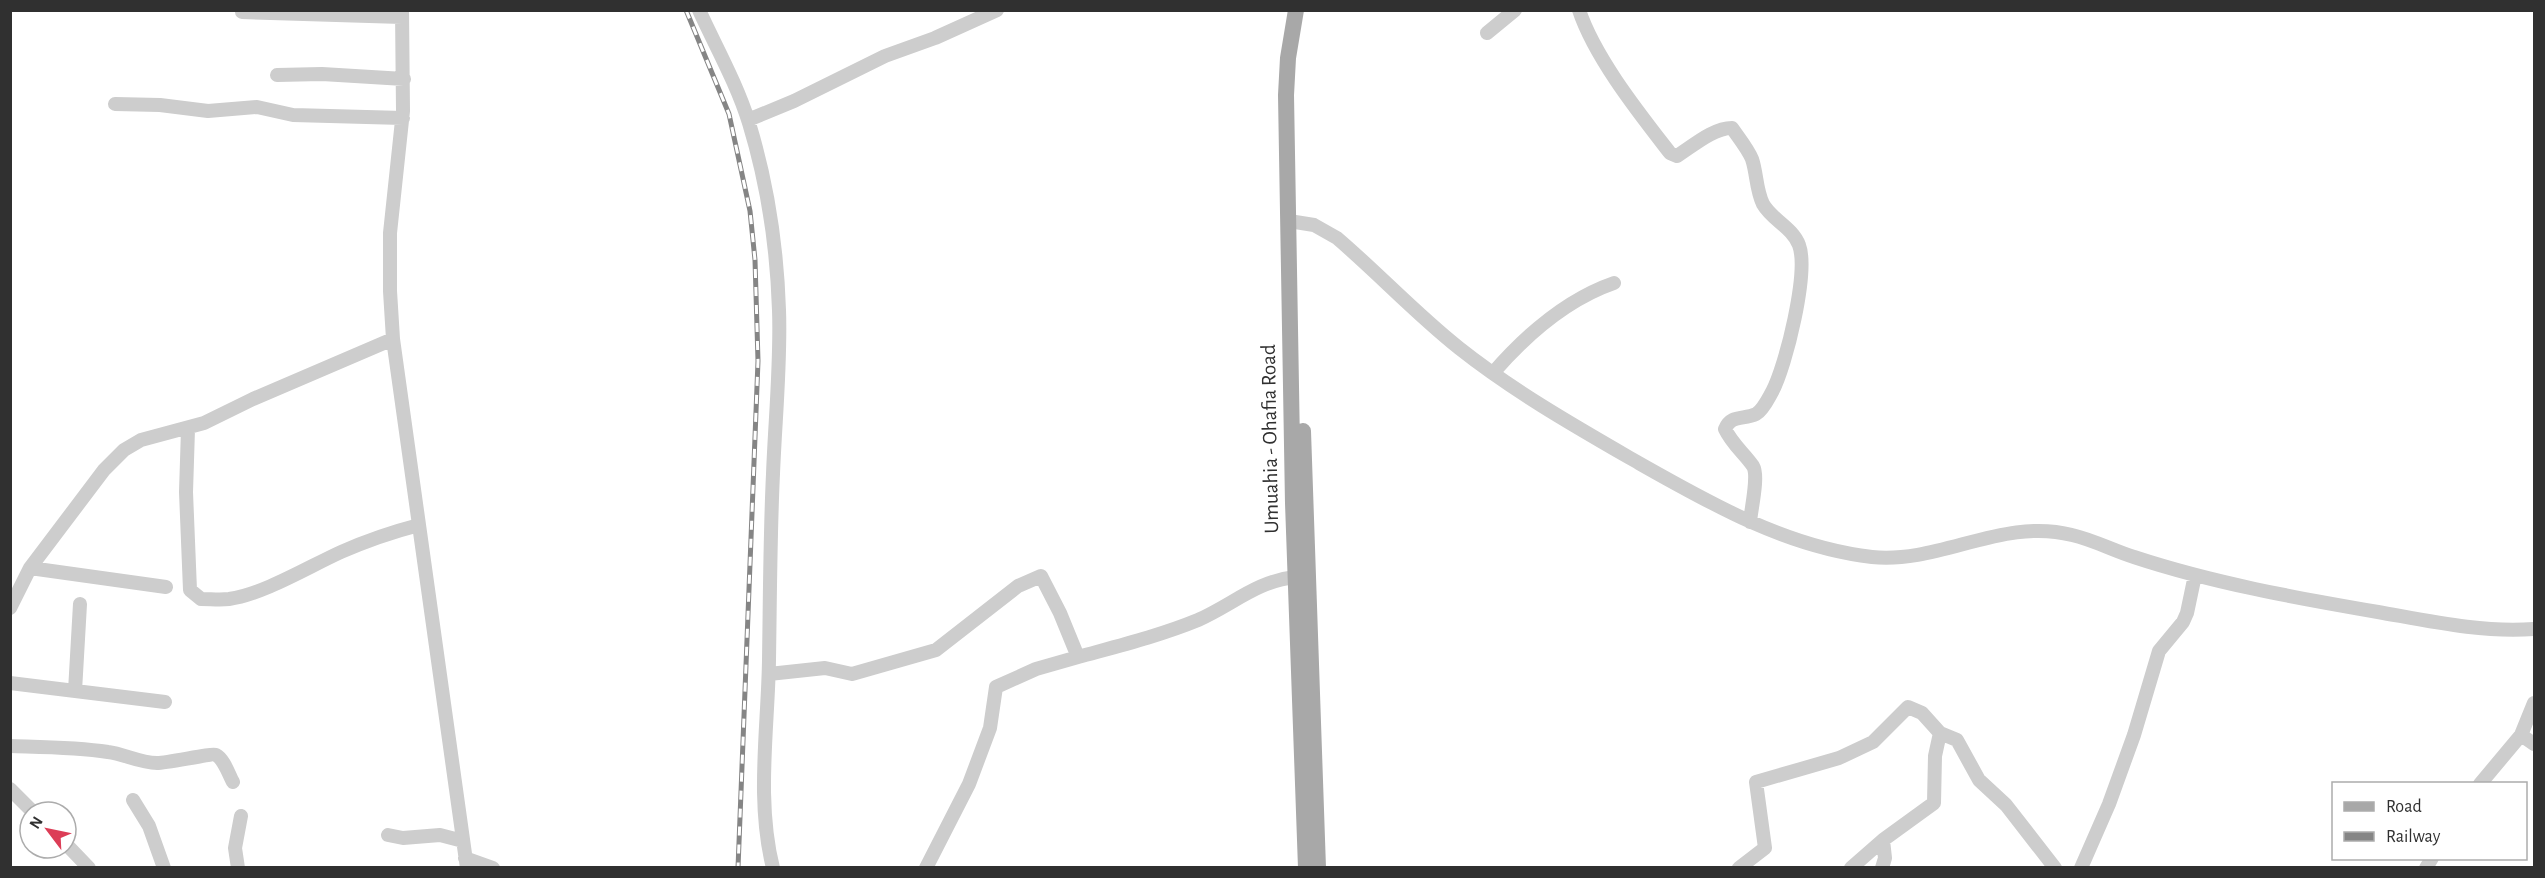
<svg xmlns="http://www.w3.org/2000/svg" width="2545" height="878" font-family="'Alegreya Sans',sans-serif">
<rect width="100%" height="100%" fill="#fff"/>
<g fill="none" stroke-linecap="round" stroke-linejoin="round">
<path stroke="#cdcdcd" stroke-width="14" d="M402,10L403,111L390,233V291L393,339L467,868
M699,10C716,47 737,84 749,123C767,182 777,248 779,310C781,362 775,421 773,474C770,536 770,598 769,660C768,729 756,800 773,868
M1579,10C1595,58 1639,113 1670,153L1677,156C1693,146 1713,128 1732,128C1739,138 1748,149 1752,159C1757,174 1756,190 1763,204C1772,220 1792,227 1799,245C1809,272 1786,366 1772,392C1768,399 1763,410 1756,414C1744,420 1731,414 1725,429C1732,444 1744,453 1753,466C1759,476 1751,509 1750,522
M242,12L402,17
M1487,33L1515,10
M277,75L322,74L404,79
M115,104L160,105L208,111L257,107L293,115L403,118
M748,120L794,101L885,56L935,38L997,10
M1289,221L1314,225L1337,238C1378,273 1416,314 1459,348C1512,390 1571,424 1630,458C1706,501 1784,547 1872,557C1940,564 2003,517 2072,535C2094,540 2114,551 2134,557C2213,583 2296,598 2378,612C2429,621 2482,633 2534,629
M1493,373C1526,335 1565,300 1614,283
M188,429L186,492L190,590L201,599C211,599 220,600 229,599C264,594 308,567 341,552C366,541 392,532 419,525
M30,568L166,587
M10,608L30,568L104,470L124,450L141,440L204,423L253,399L393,339
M769,674L825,668L852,674L936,650L1018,586L1041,576L1060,613L1078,657C1118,646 1159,636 1198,620C1232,605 1257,581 1295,577
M10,683L165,702
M75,691L80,604
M2521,735L2534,744
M10,746C43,747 76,747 108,752C124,754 140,763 157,763C169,763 212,753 216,755C224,759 229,775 233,782
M2480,784L2521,735L2534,703
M10,789L33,812
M133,800L149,826L164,868
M388,835L403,838L440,835L463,841
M66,844L89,868
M465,858L493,868
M238,868L235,848L241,816
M926,868L969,784L990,728L996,687L1036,669L1078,657
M1739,868L1765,848L1756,782L1839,758L1873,742L1908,707L1922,713L1940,733L1957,740L1979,780L2006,805L2055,868
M1851,868L1883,840L1934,803L1935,756L1940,733
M1882,868L1885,858L1883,840
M2081,868L2109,804L2134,735L2159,651L2183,622L2187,613L2195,575
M2426,868L2432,858"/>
<path stroke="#a8a8a8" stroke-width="16" d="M1296,10L1288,58L1286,95L1293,503L1306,868
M1303,431L1318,868"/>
<g stroke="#858585" stroke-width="5">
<path id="rail" d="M686,10L729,114L750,211L755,260L758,361L738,868"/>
</g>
<use href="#rail" stroke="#fff" stroke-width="3" stroke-dasharray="9" stroke-linecap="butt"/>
</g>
<g text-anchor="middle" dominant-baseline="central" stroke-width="6" stroke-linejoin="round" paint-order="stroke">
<g font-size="21" fill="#303030" stroke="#fff">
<text transform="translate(1270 439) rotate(-91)">Umuahia - Ohafia Road</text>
</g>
</g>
<rect width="2545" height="878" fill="none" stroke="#303030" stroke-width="24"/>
<rect x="2332" y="782" width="195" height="78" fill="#ffffff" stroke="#acacac" stroke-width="1.5"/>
<rect x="2344" y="802" width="30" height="9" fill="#a8a8a8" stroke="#acacac" stroke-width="1.5"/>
<text x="2386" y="812" font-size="18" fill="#303030">Road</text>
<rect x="2344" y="832" width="30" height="9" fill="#858585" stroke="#acacac" stroke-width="1.5"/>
<text x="2386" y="842" font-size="18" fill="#303030">Railway</text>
<g transform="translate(48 830) rotate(302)"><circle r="28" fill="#ffffff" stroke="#acacac" stroke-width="1.5"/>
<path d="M0-4.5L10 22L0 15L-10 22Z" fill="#dc3d56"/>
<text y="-9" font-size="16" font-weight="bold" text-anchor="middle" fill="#303030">N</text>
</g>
</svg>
